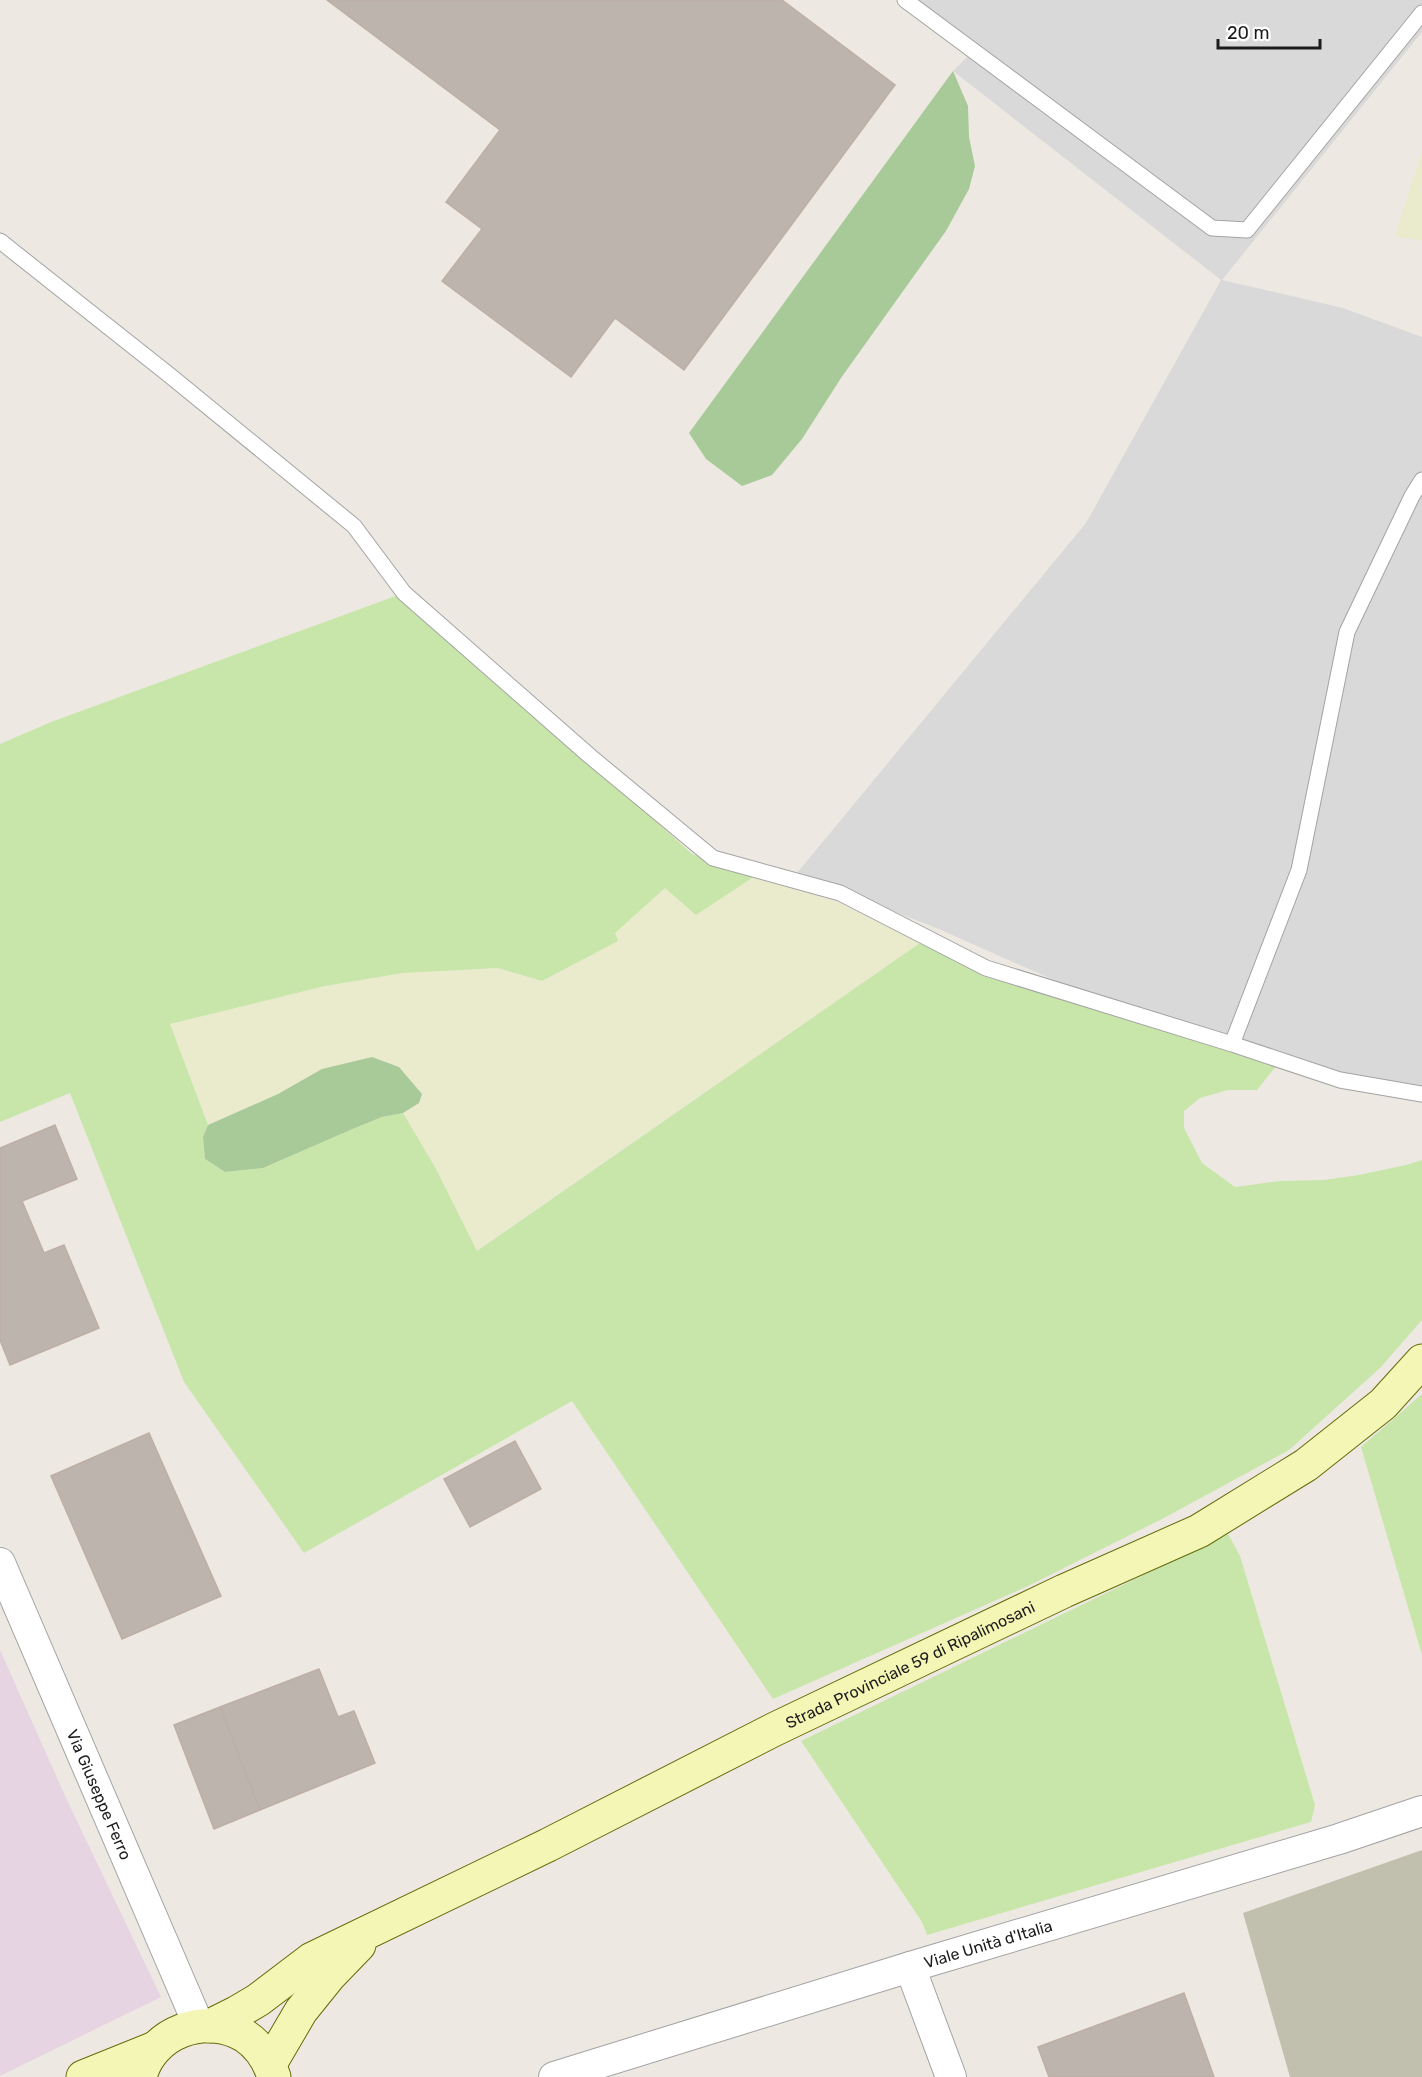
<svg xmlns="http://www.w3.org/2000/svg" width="1422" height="2077" font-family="Rubik,sans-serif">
<rect width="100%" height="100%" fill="#ede9e2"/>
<path fill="#dad9d9" d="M912,0H1422V32L1222,280L1343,308L1422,337V1103L1348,1086L1074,989L941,930L797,873L1086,523L1221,280L953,71L978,46Z"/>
<path fill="#e6d4e3" d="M0,1650L66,1798L161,1997L0,2076Z"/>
<path fill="#c1c0ae" d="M1422,1850V2077H1290L1243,1913Z"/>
<path fill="#eaebcd" d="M1422,150V241L1395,236Z
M755,876L837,902L920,943L476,1251L435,1167L403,1113L419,1103L322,1069L278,1094L208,1125L170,1024L325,986L403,973L498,968L542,981L618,941L614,933L665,888Z"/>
<path fill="#c8e6a9" d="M404,593L692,854L755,876L696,915L665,888L615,933L618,941L542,981L498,968L403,973L325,986L170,1024L208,1125L203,1137L205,1159L225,1172L263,1168L355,1128L382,1117L403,1113L435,1167L477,1251L920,943L989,977L1277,1065L1257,1090H1228L1200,1098L1184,1111V1128L1202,1163L1235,1187L1280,1181L1324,1180L1359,1175L1406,1165L1422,1160V1320L1380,1368L1289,1450L1164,1518L1028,1586L773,1699L572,1401L304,1553L184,1382L70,1093L0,1122V744L51,722Z
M1422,1394V1655L1361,1447Z
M1228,1534L1240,1556L1315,1805L1311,1822L927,1935L922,1922L801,1741Z"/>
<path fill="#a8ca98" d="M953,71L968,106L969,137L975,166L969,189L946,231L841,378L802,439L772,475L742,486L706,459L689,433Z
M372,1057L399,1067L422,1094L419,1103L403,1113L382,1117L355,1128L263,1168L225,1172L205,1159L203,1137L208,1125L278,1094L322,1069Z"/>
<path fill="#bdb4ae" stroke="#beafa5" stroke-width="1.5" d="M327,0H782L895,85L684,370L615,318L571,377L442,281L482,229L446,202L500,130Z
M55,1125L77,1179L22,1201L44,1253L64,1245L99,1328L10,1365L0,1340V1148Z
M149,1433L221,1596L122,1639L51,1476Z
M515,1441L541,1489L470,1527L444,1479Z
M319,1669L338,1717L354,1711L375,1763L260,1810L220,1707Z
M220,1707L260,1810L214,1829L174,1725Z
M1184,1993L1214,2077H1049L1038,2047Z"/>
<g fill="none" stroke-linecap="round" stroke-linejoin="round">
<g stroke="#a3a3a3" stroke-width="17">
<path id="lane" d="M905,0L1212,228L1247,230L1422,13
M0,241L168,374L354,526L404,593L591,757L713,858L840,893L986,968L1232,1044
M1422,480L1412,496L1347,632L1299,870L1232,1044L1340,1080L1422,1094"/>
</g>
<g stroke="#a3a3a3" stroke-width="32">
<g id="street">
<path id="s1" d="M0,1563L199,2026"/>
<path d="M910,1967L951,2077"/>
<path id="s2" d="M554,2077L910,1967L1339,1839L1422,1811"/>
</g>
</g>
<g stroke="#646c09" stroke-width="35">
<g id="secondary">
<path id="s3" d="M210,2026L236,2013L258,2000L312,1959L548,1845L775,1729L1064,1591L1199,1531L1306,1465L1383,1404L1422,1361"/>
<path d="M270,2064L301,2011L330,1975L359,1945"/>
<path d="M83,2077L155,2048"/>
<path d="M140,2077C151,2032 206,2012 245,2036C260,2046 269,2061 274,2077"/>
</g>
</g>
<use href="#lane" stroke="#fff" stroke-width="15"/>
<use href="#street" stroke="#fff" stroke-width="30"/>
<use href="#secondary" stroke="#f4f6b6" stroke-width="33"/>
</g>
<g text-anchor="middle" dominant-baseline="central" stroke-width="4.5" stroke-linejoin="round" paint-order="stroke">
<g font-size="16" fill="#1c1c1c" stroke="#fff">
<text stroke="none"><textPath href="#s3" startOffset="789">Strada Provinciale 59 di Ripalimosani</textPath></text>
<text stroke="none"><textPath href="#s1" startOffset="252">Via Giuseppe Ferro</textPath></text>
<text stroke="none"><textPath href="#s2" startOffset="454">Viale Unità d'Italia</textPath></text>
</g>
</g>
<path d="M1218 39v9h102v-9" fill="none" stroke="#1c1c1c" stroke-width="3"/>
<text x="1227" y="39" font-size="18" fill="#1c1c1c" stroke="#ffffff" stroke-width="4.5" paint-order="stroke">20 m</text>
</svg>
